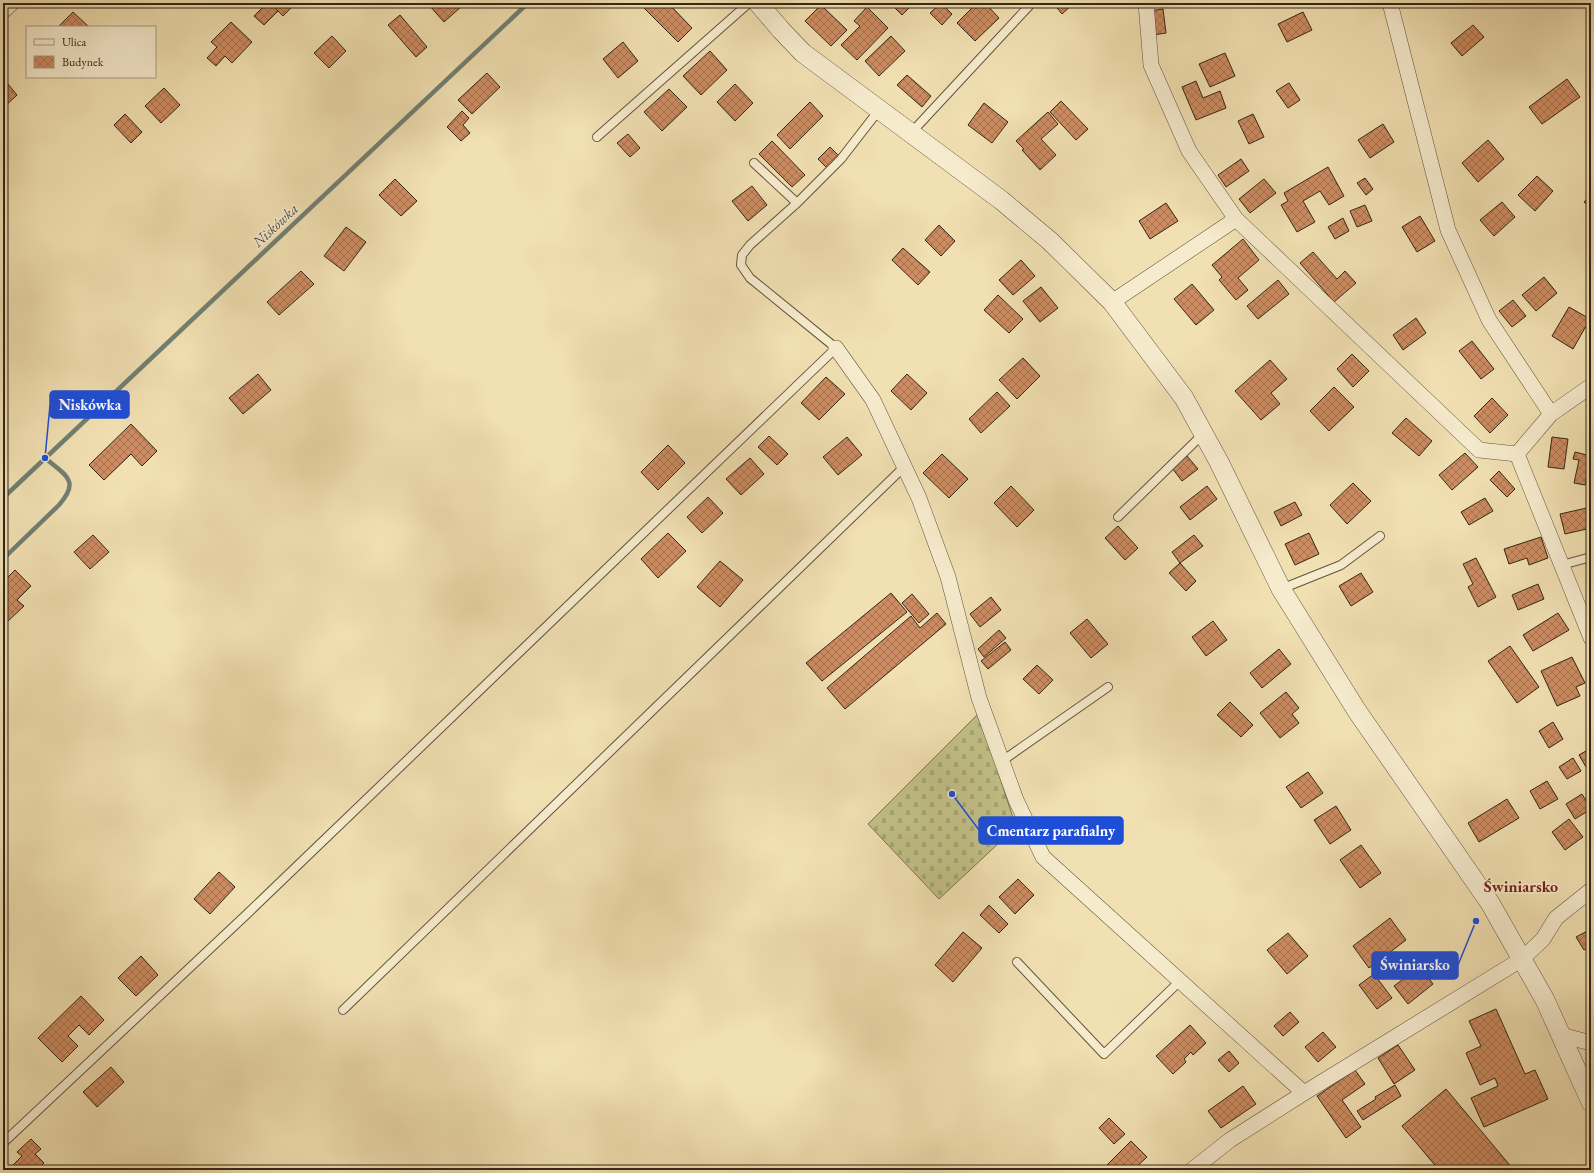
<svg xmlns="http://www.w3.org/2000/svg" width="1594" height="1173" font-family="'EB Garamond',serif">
<defs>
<pattern id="cemetery-stones" width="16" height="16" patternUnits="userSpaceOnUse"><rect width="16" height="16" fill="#c1c087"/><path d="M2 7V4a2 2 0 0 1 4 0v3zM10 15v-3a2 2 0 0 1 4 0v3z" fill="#a6a574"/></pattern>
<pattern id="building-cross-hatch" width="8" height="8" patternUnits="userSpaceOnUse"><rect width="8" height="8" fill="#cd8c61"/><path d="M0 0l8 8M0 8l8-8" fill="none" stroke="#a7724f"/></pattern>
</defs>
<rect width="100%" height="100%" fill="#f1e0b2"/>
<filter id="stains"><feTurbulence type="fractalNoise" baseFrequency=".005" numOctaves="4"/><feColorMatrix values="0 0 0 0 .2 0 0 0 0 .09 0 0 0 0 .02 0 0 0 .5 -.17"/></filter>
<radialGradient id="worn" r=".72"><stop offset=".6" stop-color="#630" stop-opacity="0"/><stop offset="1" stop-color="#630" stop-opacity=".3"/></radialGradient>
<path fill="url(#cemetery-stones)" stroke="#7a734e" d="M979,713L1016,827L939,899L868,824Z"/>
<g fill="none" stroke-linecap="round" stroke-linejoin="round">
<path stroke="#718073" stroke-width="4.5" d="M3,498L528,3
M3,559L59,505C81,480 65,475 45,458"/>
</g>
<path fill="url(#building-cross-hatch)" stroke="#332615" d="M267,3H270L278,11L264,25L254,16Z
M270,3H296L283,16Z
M431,3H459L462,6L444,22L429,5Z
M649,3H668L692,28L678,42L644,8Z
M890,3H914L902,15Z
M941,3L952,14L942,25L930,13Z
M977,3H985L999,18L975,41L957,23Z
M1053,3H1074L1062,14Z
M821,5L847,30L831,46L805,21Z
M867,7L888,28L857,60L841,45L860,26L854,21Z
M1163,9L1166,33L1153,35L1150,11Z
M73,12L89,27H58Z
M1303,12L1312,30L1287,42L1278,24Z
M400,15L427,47L416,57L388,25Z
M231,22L252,42L232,63L225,56L216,66L207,58L217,47L211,42Z
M1473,25L1484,37L1462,56L1451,43Z
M332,36L346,51L329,68L314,53Z
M891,36L905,51L879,76L865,61Z
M623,42L638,61L618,78L603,59Z
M710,51L727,70L701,95L683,76Z
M1225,53L1235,76L1210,87L1199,64Z
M487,73L500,87L472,114L458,100Z
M907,75L931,96L922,107L897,85Z
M3,78L17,95L3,108Z
M1567,79L1580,97L1542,124L1529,107Z
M1196,81L1203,98L1220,91L1226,108L1196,120L1182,87Z
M1289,83L1300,100L1288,108L1276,91Z
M735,84L753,103L735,121L717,102Z
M164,88L180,105L161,123L145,106Z
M669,89L687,107L662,131L644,112Z
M1061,101L1088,129L1076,140L1050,112Z
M810,102L823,116L790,149L777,135Z
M984,103L1008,122L992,143L968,125Z
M462,111L469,118L463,125L470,133L461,141L447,127Z
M1048,112L1058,124L1041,139L1056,155L1040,170L1022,150L1024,149L1016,141Z
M125,114L142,132L131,143L114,125Z
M1253,114L1264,137L1249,144L1238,121Z
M1383,124L1394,142L1370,158L1358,140Z
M628,134L640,148L630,157L617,143Z
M1488,140L1504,159L1478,182L1462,163Z
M772,141L805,175L792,187L759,154Z
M830,147L840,157L828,169L818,159Z
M1241,159L1249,171L1226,187L1218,175Z
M1328,167L1344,196L1329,205L1320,191L1303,201L1315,222L1297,232L1281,205L1288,201L1284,193Z
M1537,176L1553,191L1535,211L1518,195Z
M1365,178L1373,189L1366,195L1357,183Z
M395,179L417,201L401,216L379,195Z
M1264,179L1276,193L1250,213L1239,199Z
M752,186L767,205L748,221L732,201Z
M1591,195V209L1584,202Z
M1502,202L1515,217L1494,236L1480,220Z
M1166,203L1178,221L1150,239L1139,221Z
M1365,205L1372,221L1357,227L1350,211Z
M1420,216L1435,241L1417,252L1402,227Z
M1343,218L1349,231L1335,239L1328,227Z
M939,225L955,241L941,256L925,240Z
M346,227L366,242L344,271L324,256Z
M1243,239L1259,260L1238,278L1248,290L1236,300L1219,280L1222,277L1212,265Z
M903,248L930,272L918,285L892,260Z
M1313,252L1337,279L1345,271L1356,283L1334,302L1300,263Z
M1021,260L1035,276L1013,295L999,280Z
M301,271L314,284L279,315L267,302Z
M1544,277L1557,293L1536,311L1522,295Z
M1278,280L1289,294L1258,319L1247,306Z
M1192,284L1214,310L1196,325L1174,299Z
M1041,287L1058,308L1040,322L1023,301Z
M998,295L1023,319L1009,333L984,310Z
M1513,300L1526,316L1512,327L1499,311Z
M1569,307L1590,319L1573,349L1552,336Z
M1416,318L1426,333L1403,350L1393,335Z
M1472,341L1494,369L1481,379L1459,351Z
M1352,354L1369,371L1353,387L1337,369Z
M1023,358L1040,376L1017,399L999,380Z
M1270,360L1287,379L1271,393L1280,404L1261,420L1235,391Z
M258,374L271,390L243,414L229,398Z
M907,374L927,393L911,410L891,391Z
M826,377L845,394L819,420L801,403Z
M1334,387L1354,407L1329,431L1310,411Z
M997,392L1010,406L981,433L969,419Z
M1492,398L1508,415L1490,433L1474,416Z
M1406,418L1432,441L1419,456L1392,433Z
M131,424L157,451L142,466L131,454L104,480L89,465Z
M769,436L788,454L777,465L758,447Z
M847,437L862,455L838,475L823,457Z
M1552,437L1568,439L1564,469L1548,467Z
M668,445L685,463L658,490L641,472Z
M1575,452L1591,456V471L1588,470L1585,485L1574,483L1579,460L1573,459Z
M1465,453L1478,467L1452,490L1439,475Z
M942,454L968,479L949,498L923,473Z
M1187,456L1198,469L1182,481L1172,468Z
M750,458L764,474L741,495L726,479Z
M1499,471L1515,489L1507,497L1490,480Z
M1353,483L1371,501L1347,524L1330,505Z
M1011,486L1034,510L1017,527L994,503Z
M1207,486L1217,499L1190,520L1180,507Z
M708,497L723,513L702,533L687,517Z
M1485,498L1493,511L1469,525L1461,512Z
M1295,502L1302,515L1281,526L1274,512Z
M1591,507V528L1565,534L1560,514Z
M1118,526L1138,548L1125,560L1105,538Z
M668,533L686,551L658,578L641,559Z
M1309,533L1319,554L1295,565L1285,544Z
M93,535L109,552L90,569L74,552Z
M1194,535L1203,546L1180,563L1172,552Z
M1541,537L1548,558L1529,565L1527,558L1509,564L1504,549Z
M1476,558L1496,597L1478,607L1468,587L1473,584L1463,564Z
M720,561L743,580L720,607L697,587Z
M1180,563L1196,581L1186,591L1169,573Z
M15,570L31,586L17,600L24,606L7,622L3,618V582Z
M1361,573L1373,592L1351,606L1339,586Z
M1538,584L1544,599L1518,610L1512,595Z
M891,593L907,612L822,681L806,663Z
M912,594L929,614L919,623L902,603Z
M991,597L1001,610L980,627L970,614Z
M937,613L946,624L845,709L827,688L911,616L920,628Z
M1558,613L1569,630L1533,651L1523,635Z
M1087,619L1108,644L1091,658L1070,633Z
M1213,621L1227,640L1206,656L1192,637Z
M999,630L1006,638L984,657L978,649Z
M1005,642L1011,650L988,669L981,661Z
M1510,646L1539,687L1517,703L1488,661Z
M1279,649L1291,664L1262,688L1250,673Z
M1572,657L1585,683L1576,687L1580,696L1557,706L1541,671Z
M1037,665L1053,680L1039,694L1023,679Z
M1286,692L1299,708L1292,714L1299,723L1280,738L1260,713Z
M1230,702L1253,725L1241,737L1217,715Z
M1553,722L1563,739L1549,748L1539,731Z
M1591,748V764L1586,767L1579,755Z
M1573,758L1581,771L1567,779L1559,767Z
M1308,772L1323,793L1301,808L1286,787Z
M1547,781L1558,799L1540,809L1530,791Z
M1582,794L1591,809L1575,819L1566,804Z
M1507,799L1519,818L1479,842L1468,823Z
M1336,806L1351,830L1330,844L1314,820Z
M1569,819L1583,837L1565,850L1552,832Z
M1361,845L1381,873L1360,888L1340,860Z
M219,872L235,887L210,914L194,899Z
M1018,879L1034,895L1015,914L999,897Z
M989,905L1008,924L999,933L980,915Z
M1390,918L1406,940L1369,968L1353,946Z
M1591,929V946L1584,950L1576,937Z
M963,932L982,948L953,982L935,965Z
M1288,933L1308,956L1287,974L1267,950Z
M141,956L158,975L136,996L118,978Z
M1420,966L1433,984L1408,1004L1394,986Z
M1374,974L1392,998L1377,1009L1359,985Z
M81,996L104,1020L89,1035L79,1025L68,1036L78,1046L62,1062L38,1038Z
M1496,1009L1525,1074L1535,1070L1548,1099L1484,1127L1471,1098L1498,1086L1495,1078L1480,1085L1466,1053L1481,1046L1469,1021Z
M1290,1012L1299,1022L1283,1036L1274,1026Z
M1190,1025L1206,1043L1193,1055L1191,1052L1184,1059L1186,1062L1173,1074L1156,1056Z
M1323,1032L1336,1047L1318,1062L1305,1047Z
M1398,1045L1415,1070L1394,1084L1378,1058Z
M1229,1051L1239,1063L1229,1072L1218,1060Z
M111,1067L124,1082L97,1107L83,1092Z
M1355,1070L1365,1084L1342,1100L1361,1127L1346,1138L1317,1096Z
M1395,1085L1401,1096L1363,1120L1357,1111L1376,1099L1375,1097Z
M1243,1086L1256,1104L1221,1128L1208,1111Z
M1446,1089L1513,1169L1512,1170H1439L1402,1126Z
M1109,1118L1125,1134L1114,1144L1099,1128Z
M31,1139L41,1149L35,1154L44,1163L37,1170H14L11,1167L22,1156L17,1152Z
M1131,1141L1147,1157L1133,1170H1109L1106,1166Z"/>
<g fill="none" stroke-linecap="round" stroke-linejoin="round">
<g stroke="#62543c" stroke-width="10">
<path id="service" d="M911,133L1029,6
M597,137L749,3
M754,163L797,203
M1118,517L1203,434
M1562,565L1591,557
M1281,589L1341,565L1380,536
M1002,761L1108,687
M1017,962L1104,1054L1180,981
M343,1010L904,467
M3,1143L247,914L836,348L750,278L741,265L742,255L750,245L797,203L841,159L879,110"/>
</g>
<g stroke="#62543c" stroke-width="16">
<path id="minor" d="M1146,3L1151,65L1189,151L1236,219L1479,450L1517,454
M1390,3L1448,230L1489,320L1551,414
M3,11L12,3
M1112,302L1236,219
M836,348L873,400L919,498L948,577L979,698L1016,800L1043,857L1304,1093
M1591,386L1551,414L1517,454L1591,638
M1561,1035L1591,1043
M1192,1170L1230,1140L1304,1093L1522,959L1543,939L1556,918L1591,890"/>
</g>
<g stroke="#62543c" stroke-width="20">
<path id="tertiary" d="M758,3L781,30L803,53L1001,200L1050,241L1112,302L1184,398L1219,462L1281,589L1357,711L1490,903L1545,1000L1591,1102"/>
</g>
<use href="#service" stroke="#f6ebcd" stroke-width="8"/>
<use href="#minor" stroke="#f6ebcd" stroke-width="15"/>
<use href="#tertiary" stroke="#f6ebcd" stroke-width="19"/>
</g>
<g text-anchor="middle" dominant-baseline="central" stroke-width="3.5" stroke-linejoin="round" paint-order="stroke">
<g font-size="15" font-style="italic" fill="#525344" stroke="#f6ebcd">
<text transform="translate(275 225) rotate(-43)">Niskówka</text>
</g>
<g font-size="16" font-weight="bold" fill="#7a1f14" stroke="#f6ebcd">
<text x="1521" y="886">Świniarsko</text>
</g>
</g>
<path fill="none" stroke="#1d4ed8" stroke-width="1.5" d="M45 458L50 405M952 794L979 830M1476 921L1458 965"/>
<g fill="#1d4ed8" stroke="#f6ebcd" stroke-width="1.5">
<circle cx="45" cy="458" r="4"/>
<circle cx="952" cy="794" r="4"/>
<circle cx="1476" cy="921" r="4"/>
</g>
<g fill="#1d4ed8" stroke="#1d4ed8" stroke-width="1.5">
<rect x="50" y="391" width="79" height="27" rx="4"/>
<rect x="979" y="817" width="144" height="27" rx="4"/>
<rect x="1372" y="952" width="86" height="27" rx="4"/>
</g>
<g font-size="15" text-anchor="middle" font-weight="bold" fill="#fff">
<text x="90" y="410">Niskówka</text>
<text x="1051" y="836">Cmentarz parafialny</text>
<text x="1415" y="970">Świniarsko</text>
</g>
<rect width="1594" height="1173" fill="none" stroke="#f1e0b2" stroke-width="16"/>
<rect x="4" y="4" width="1586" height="1165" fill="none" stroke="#332615" stroke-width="2"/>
<rect x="8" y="8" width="1578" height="1157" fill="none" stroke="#332615"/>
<rect x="26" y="26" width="130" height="52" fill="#f6ebcd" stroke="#a89c83"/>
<rect x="34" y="39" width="20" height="6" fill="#f6ebcd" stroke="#a89c83"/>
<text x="62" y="46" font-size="12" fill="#332615">Ulica</text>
<rect x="34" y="56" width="20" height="12" fill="url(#building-cross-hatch)" stroke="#a89c83"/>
<text x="62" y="66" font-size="12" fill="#332615">Budynek</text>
<rect width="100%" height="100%" filter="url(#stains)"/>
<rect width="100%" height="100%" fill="url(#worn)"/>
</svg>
